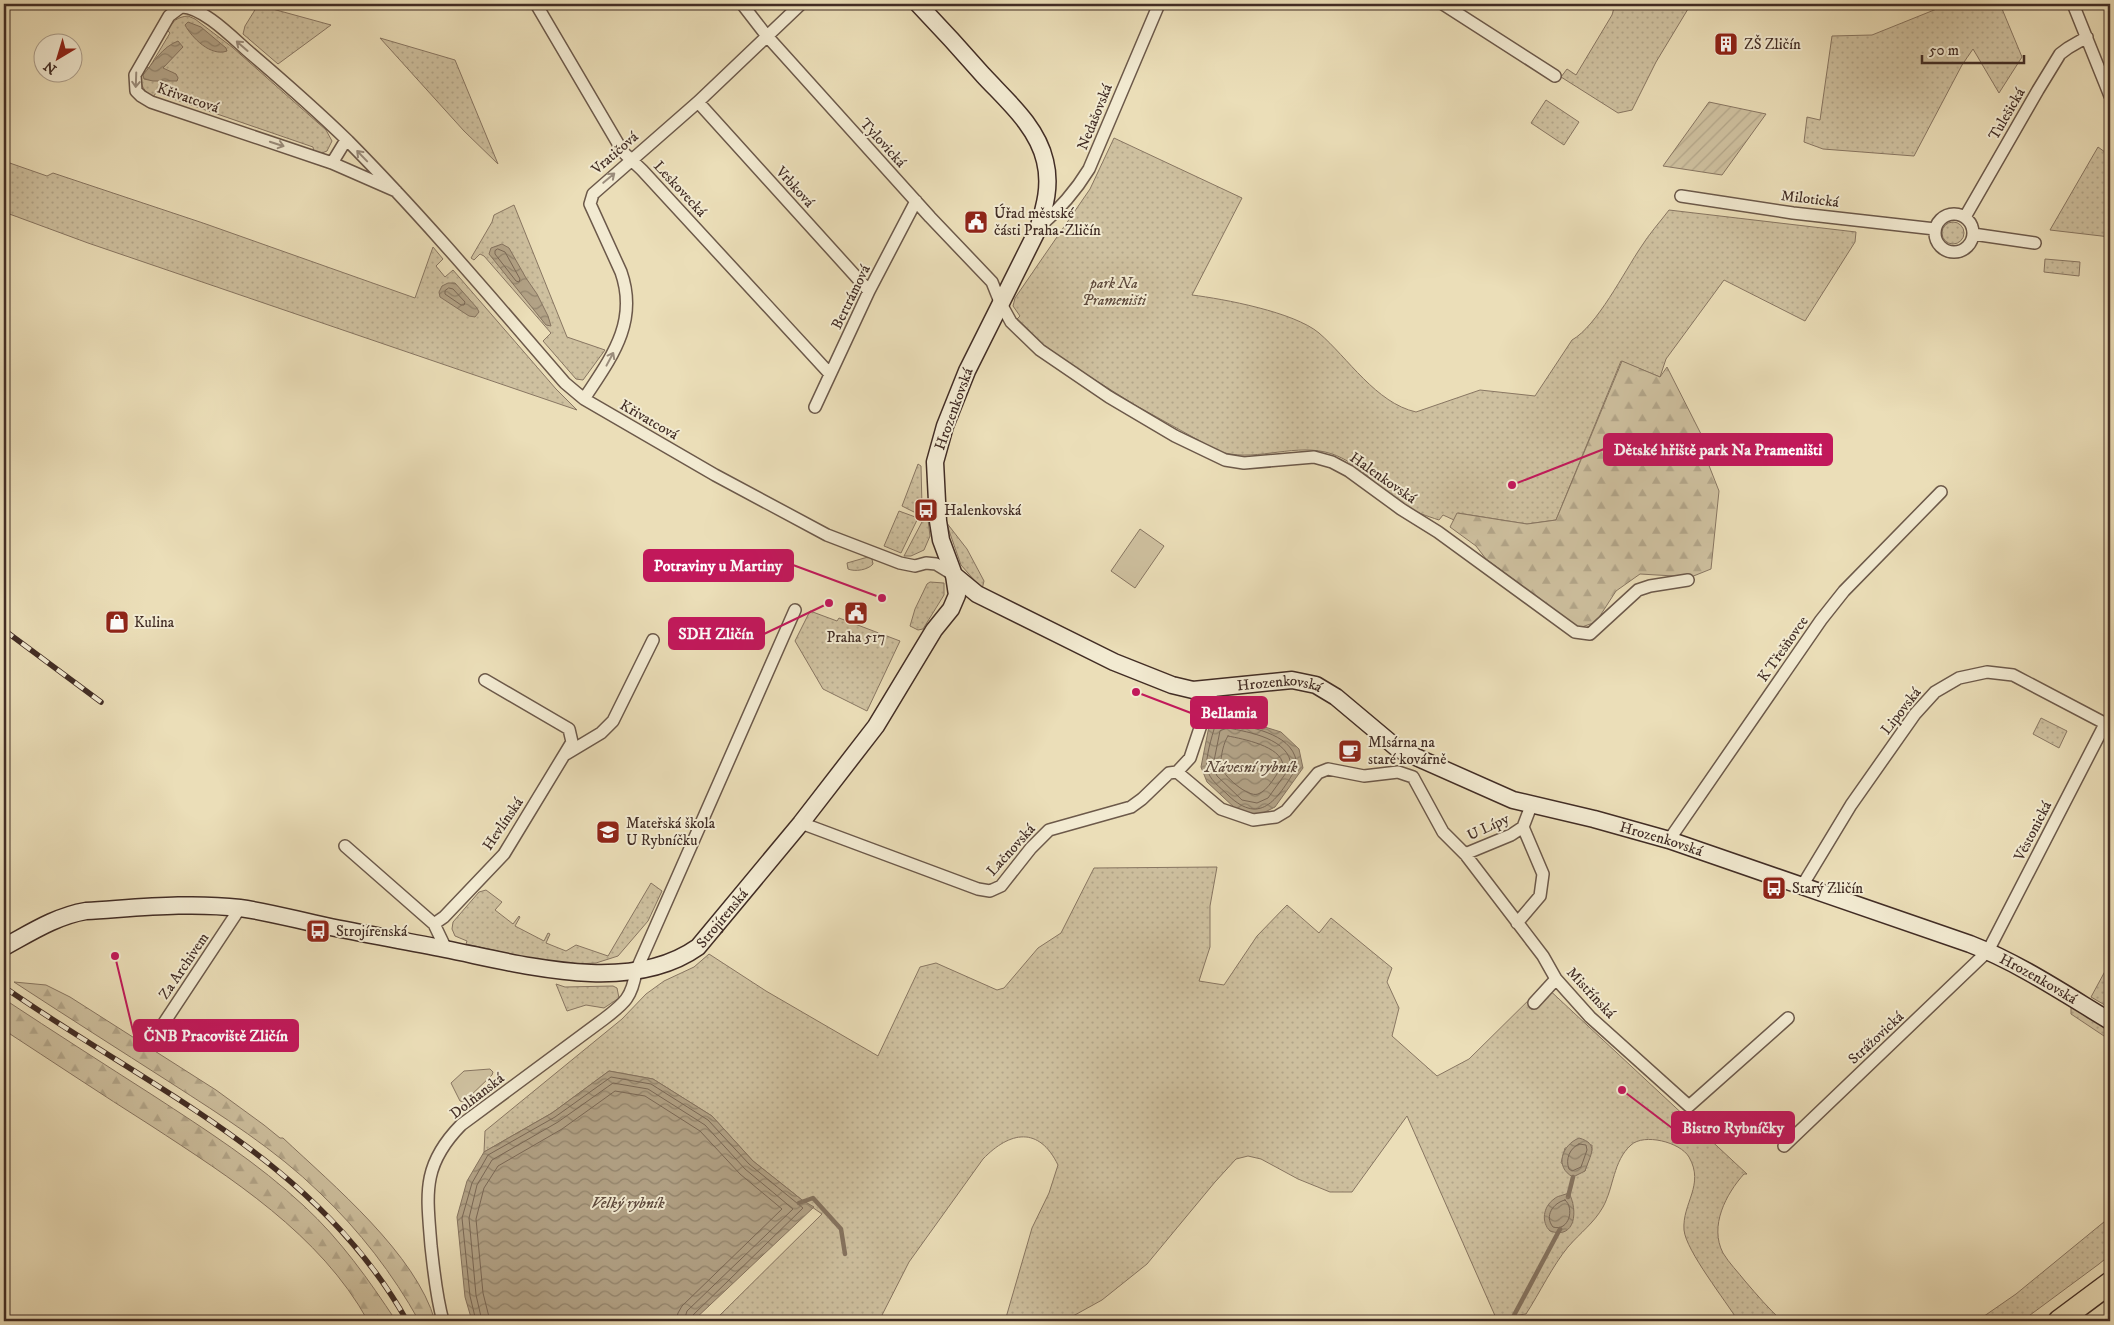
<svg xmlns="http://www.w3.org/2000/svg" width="2114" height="1325" font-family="'IM FELL DW Pica',serif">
<defs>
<pattern id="grass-dots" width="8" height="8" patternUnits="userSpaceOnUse" patternTransform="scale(1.25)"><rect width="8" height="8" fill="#cec09f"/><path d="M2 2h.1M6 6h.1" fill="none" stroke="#b2a589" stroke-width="1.8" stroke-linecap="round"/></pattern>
<pattern id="forest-firs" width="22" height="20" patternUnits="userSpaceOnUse" patternTransform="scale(1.25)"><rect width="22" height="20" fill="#cec09f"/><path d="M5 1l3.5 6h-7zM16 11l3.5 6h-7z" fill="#b2a589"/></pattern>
<pattern id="garden-furrows" width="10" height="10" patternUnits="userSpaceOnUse" patternTransform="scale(1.25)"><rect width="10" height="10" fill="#cec09f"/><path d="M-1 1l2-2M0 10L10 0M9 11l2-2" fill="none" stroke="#b2a589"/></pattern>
<pattern id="water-waves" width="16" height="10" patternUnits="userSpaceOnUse" patternTransform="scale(1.25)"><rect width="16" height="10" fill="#b2a286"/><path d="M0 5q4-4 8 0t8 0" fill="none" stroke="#92846d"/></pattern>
</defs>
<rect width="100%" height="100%" fill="#ebdeb8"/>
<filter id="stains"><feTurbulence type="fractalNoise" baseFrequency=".004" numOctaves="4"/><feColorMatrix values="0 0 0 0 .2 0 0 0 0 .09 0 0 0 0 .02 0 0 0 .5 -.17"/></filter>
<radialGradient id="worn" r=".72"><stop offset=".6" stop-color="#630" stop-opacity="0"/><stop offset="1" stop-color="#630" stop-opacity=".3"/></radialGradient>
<path fill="url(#grass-dots)" stroke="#887662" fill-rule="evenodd" d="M1615,4H1691L1656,62L1632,110L1618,113L1561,77L1567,69L1576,75L1612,15Z
M1949,4H2000L2022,57L1999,93L1973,49L1962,65L1914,156L1823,149L1804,142L1807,117L1820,120L1832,36L1872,35Z
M258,5L331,25L278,64L243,34L245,26Z
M188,16L195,19L232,47L326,130L332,141L327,151L322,153H314L313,147L156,93L153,97C140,89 138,79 145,66L149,68L170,33L167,30C173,21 177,17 188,16Z
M380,38L455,60L498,164L464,131Z
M1546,100L1579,122L1564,145L1531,123Z
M1114,138L1242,198L1192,295C1224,299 1294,312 1319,333C1348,358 1376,403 1416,412L1480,390L1535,396L1572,340C1597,326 1624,272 1641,247C1649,234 1660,222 1669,210L1856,232L1855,242L1805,321L1724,280L1666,359L1660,377L1621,361L1556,520L1527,524L1458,513L1454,520L1443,515L1439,520C1427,516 1414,512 1403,505C1377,488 1357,459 1325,452C1290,444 1252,463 1218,451L1135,405L1052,353L1017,319L1020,316L1013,306L1015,298L1090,189Z
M2098,147L2109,155L2110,158V237L2050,230Z
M4,161L47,176L53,173L203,223L415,298L433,247L443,259L436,266L445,277L453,270L556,389L577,410L88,243L4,212Z
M514,205L567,337L605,350L583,380L576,379L543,341L551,333L484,256L480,254L474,260L471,258L492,222L494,215Z
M1942 233a11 11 0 1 1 22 0a11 11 0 1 1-22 0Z
M2045,259L2080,262L2079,276L2044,272Z
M918,464L921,466L922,507L918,514L902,506Z
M899,511L918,518L901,553L884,546Z
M923,520H928L930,536L924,550L911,556H904Z
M946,522L967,549L984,581L982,589L961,565Z
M868,557L872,559L873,564C868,570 855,572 848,569L847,563Z
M930,582L944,583V595L923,629L918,630L910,626L915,609L927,584Z
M810,611L837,621L839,618L900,641L867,711L823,689L795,641Z
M2041,718L2067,731L2059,748L2033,734Z
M1217,867L1210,906V947L1199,981L1224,985L1257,936L1287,905L1319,933L1331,918L1392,968L1387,982L1399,1008L1392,1036L1437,1076L1469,1059L1544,985L1747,1174H1744C1726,1194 1709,1226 1723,1253C1729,1263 1738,1272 1745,1281C1757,1295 1768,1308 1782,1321H1738C1726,1301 1686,1251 1684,1230C1682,1203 1705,1185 1689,1157C1680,1142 1644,1133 1631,1145C1613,1161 1614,1187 1603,1207C1594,1223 1580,1233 1568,1247C1553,1265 1539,1294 1526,1314L1496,1318L1407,1116L1352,1192H1330L1298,1179L1261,1159L1248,1156L1236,1159L1215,1182L1147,1264L1102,1300L1064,1321H1005L1032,1228L1049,1193L1058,1165C1039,1126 1010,1131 983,1159L909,1262L879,1321H714L822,1214L802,1200L753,1161L712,1116L653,1079L609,1071L552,1113L484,1152L485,1131L622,1019L646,994L664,981L694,967L709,954L766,991L878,1056L920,967L936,963L997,990L1004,988L1038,948L1061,933L1094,868ZM1592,1145V1150L1585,1171L1561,1163L1565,1148Z
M651,883L662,891L648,921L618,956L596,963L559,965L466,944L467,941L455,936L452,929L453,922L479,892L486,890L502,902L495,910L513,924L519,916L520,917L515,926L544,941L548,933L550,934L546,943L566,951L576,945L608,956Z
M2110,962V1008L2091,997Z
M556,984L565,987L613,986L617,988L619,998L604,1008L586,1005L567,1011Z
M2071,1004L2110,1029V1040L2071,1014Z
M2110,1217V1255L2099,1264L2022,1321H1977L2016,1294Z"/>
<path fill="url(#forest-firs)" stroke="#887662" d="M1622,361L1660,377L1667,367L1701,434L1708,463L1719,491L1711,569L1691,577L1640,574L1616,591L1596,622L1579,628L1486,559L1476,546L1450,527L1457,513L1527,524L1556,520Z
M14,982L46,985L70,997L216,1090L264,1125L280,1138H283C333,1185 416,1254 435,1321H419C393,1274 359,1230 320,1193C275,1149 222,1116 171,1083C118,1049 66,1016 14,982Z
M4,999C54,1032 104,1064 154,1096C206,1130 258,1163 304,1206C340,1239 369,1280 396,1321H368C320,1234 231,1178 150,1125C101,1094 53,1062 4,1030Z"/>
<path fill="url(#garden-furrows)" stroke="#887662" d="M1709,102L1766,114L1722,175L1663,166Z"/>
<path fill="#cec09f" stroke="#887662" d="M1140,529L1164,546L1135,588L1111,571Z
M490,1069L493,1072L492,1075L464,1102L460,1101L451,1083L464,1071Z"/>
<path fill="url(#water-waves)" stroke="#85735f" d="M188,22L201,27L226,48L227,51C211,57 192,38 185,25Z
M178,41L183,47L163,68L176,74L178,78L177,81H153L144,79L143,75C153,63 162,47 178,41Z
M502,244L509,248L526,278L537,294L548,316L551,326L546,325L489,254L491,248Z
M448,283H455L477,308L479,312L475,317L469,316L440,297L439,292L442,286Z
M1229,716L1281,732L1299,749L1303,768L1275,807L1259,815L1237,810L1207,782L1201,767L1210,721Z
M609,1071L653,1079L712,1116L753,1161L802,1200L814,1207L693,1321H472L465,1297L457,1217L467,1181L484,1152L552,1113Z
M1579,1138C1600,1144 1590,1155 1585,1171L1573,1177C1554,1167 1562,1145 1579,1138Z
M1569,1193C1578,1210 1576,1240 1550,1231C1541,1222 1543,1207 1554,1199C1557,1196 1564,1195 1569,1193Z"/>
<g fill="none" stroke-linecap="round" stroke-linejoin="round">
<path stroke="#7a6856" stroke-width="1" d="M498,249L505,252L520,279L519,282L516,281L495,254V251Z
M449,288L453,289L465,302L464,305H461L445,294V291Z
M1229,722C1255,729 1296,734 1297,767C1279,796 1262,828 1228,795C1220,787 1209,780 1207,768C1205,759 1212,736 1215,726Z
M1228,728C1249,732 1290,739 1291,766L1268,798L1257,803L1242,800L1217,776L1213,766L1220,731Z
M1228,736C1243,739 1281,746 1283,765C1277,773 1268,791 1258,794C1248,798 1222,775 1221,766C1220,758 1224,741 1228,736Z
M1579,1144L1586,1145L1587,1150L1581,1167L1572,1171L1569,1169C1565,1159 1570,1148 1579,1144Z
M1565,1200C1575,1208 1569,1232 1553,1227C1544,1216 1553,1203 1565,1200Z
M476,1321L470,1296L462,1218L472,1183L488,1155L555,1117L611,1077L651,1084L708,1120L749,1164L803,1208L692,1316L690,1321
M482,1321L476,1295L469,1218L477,1185L492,1160L558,1122L613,1083L648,1089L705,1125L745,1169L793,1209L687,1311L684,1321
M490,1321L483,1293L476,1219L484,1188L498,1166L562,1129L615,1091L645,1096L700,1131L740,1174L782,1209L682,1306L678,1313L676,1321"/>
<path stroke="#85735f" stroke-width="4.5" d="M1568,1197L1573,1177
M799,1203L813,1198L841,1229L845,1254
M1511,1321L1560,1229"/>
<g stroke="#6c594a" stroke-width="14">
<path id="street" d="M536,4L623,152L642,170L830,374
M742,4L766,35L930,217L992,282L1000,302L1011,322L1040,350L1109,397L1175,436L1225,460L1244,463L1314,457L1332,462L1349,471L1401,509L1438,532L1575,632L1590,634L1638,590L1650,586L1688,580
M1443,4L1555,76
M2073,4L2110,96
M698,102L869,291
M332,163L346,140
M396,191L332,163L151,102L141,96L136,91L135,75L169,16L181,7C202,6 234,39 249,52C283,81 316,110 348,141C424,218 494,301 565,383L584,399L715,475L827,535L900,563L915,566L926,563L936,564L954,575
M1681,196L1793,213L1935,229
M1935 233a19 19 0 1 1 38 0a19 19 0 1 1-38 0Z
M1965,217L2038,90L2060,54L2068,48L2087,37
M1038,228C1059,210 1075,192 1089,169L1159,4
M1973,234L2035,243
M584,399C610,359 639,323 621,272L590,204L593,194L698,102L801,4
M815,407L869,291L916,201
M566,754L601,733L613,721L653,640
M1177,772L1221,809L1253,820L1276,817L1286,811L1318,773L1328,769L1364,776L1398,772L1413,777L1443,832L1465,854L1543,956L1556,979L1590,1017L1689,1106L1788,1018
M801,823L978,889L990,891L1001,886L1031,848L1049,830L1131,807L1142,799L1169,773L1177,772L1190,758L1213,689
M1669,840L1821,620L1844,591L1941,492
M345,846L434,924L446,949
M1465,854L1511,835L1523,827
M1802,886L1851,805L1915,714L1935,692L1959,678L1987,672L2013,675L2110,726
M1517,923L1540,896L1543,874L1523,827L1531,806
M434,924L444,917L504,854L572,742L569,729L485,680
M1534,1003L1556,979
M152,1041L240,908
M1784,1146L1988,951L2105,724
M443,1321C436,1296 434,1272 431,1246C427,1194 421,1166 461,1125L604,1019C625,1003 632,997 636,971L795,610"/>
</g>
<g stroke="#422d25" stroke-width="19">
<g id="secondary">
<path id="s1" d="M918,4C940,27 962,51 983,75C1006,100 1037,126 1045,161C1051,185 1045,206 1038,229L967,371L945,426L935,462L938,521L941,540L954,575L977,594L1114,662L1172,685L1193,690L1292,680L1316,685L1336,697L1398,749L1513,800L1594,819L1669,840L1970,944C2019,963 2065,994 2110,1021"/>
<path id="s2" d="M4,947C30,933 56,916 86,911C137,908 189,902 240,908C269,912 297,920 326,926C365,934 405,941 445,949C521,964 629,996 698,947L801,823L876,726L934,630L951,609L957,595L954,575"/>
</g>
</g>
<g stroke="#422d25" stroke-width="24">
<path id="highway" d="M2059,1321L2110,1283"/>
</g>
<use href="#street" stroke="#f2ead1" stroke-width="11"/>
<use href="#secondary" stroke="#f2ead1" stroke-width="16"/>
<use href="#highway" stroke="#ebdeb8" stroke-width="21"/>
<g stroke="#422d25" stroke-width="5.5">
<path id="rail" d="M4,630L101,702
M4,987C150,1089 316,1159 407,1321"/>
</g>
<use href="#rail" stroke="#f2ead1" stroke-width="4" stroke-dasharray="11" stroke-linecap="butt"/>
</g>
<defs><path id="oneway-shaft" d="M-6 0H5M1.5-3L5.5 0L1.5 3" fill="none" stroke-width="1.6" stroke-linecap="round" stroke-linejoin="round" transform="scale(1.25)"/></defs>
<g stroke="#9a8c7b">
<use href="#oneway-shaft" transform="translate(242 46) rotate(-139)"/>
<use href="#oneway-shaft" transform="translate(136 80) rotate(92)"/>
<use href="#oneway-shaft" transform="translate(277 144) rotate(18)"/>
<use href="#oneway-shaft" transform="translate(362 156) rotate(-134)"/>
<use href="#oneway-shaft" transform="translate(609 178) rotate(-40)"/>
<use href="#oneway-shaft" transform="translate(610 359) rotate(-62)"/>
</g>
<defs>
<g id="building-square" transform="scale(1.25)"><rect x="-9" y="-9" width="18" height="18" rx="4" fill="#8f2418" stroke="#f2ead1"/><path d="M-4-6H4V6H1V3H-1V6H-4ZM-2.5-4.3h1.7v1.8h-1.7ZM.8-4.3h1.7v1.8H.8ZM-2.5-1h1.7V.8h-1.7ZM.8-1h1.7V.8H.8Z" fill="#fff"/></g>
<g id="civic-square" transform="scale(1.25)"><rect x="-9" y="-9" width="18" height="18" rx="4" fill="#8f2418" stroke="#f2ead1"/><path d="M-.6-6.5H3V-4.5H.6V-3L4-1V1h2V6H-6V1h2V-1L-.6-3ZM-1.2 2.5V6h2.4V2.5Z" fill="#fff"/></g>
<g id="bus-square" transform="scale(1.25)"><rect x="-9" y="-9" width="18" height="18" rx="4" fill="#8f2418" stroke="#f2ead1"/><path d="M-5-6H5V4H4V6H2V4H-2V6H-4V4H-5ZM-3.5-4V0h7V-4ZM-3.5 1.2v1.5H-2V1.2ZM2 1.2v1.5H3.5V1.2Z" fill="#fff"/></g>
<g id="shop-square" transform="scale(1.25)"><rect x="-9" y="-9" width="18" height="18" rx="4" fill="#8f2418" stroke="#f2ead1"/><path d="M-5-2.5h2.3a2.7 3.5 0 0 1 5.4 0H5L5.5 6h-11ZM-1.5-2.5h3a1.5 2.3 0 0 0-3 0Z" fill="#fff"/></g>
<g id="cafe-square" transform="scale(1.25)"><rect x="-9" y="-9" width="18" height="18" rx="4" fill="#8f2418" stroke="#f2ead1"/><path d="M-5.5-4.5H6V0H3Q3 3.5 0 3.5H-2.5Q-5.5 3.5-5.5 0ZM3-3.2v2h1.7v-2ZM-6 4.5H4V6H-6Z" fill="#fff"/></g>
<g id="school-square" transform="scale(1.25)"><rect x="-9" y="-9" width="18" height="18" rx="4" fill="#8f2418" stroke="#f2ead1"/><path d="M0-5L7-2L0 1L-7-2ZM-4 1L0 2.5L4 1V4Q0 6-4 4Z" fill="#fff"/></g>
</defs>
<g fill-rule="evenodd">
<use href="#building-square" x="1726" y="44"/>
<use href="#civic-square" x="976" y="222"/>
<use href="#bus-square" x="926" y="510"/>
<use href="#civic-square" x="856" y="613"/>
<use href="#shop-square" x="117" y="622"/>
<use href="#cafe-square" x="1350" y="751"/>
<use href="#school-square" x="608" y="832"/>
<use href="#bus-square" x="1774" y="888"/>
<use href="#bus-square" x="318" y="931"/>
</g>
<g text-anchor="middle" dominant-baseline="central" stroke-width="4" stroke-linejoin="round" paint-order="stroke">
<g font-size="15" fill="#422d25" stroke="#f2ead1" text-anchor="start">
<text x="1744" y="44">ZŠ Zličín</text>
<text x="994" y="213">Úřad městské<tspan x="994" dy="17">části Praha-Zličín</tspan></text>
<text x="944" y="510">Halenkovská</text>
<text x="134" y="622">Kulina</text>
<text x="856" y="637" text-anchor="middle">Praha 517</text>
<text x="1368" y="742">Mlsárna na<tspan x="1368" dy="17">staré kovárně</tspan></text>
<text x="626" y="823">Mateřská škola<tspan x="626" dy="17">U Rybníčku</tspan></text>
<text x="1792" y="888">Starý Zličín</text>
<text x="336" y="931">Strojírenská</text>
</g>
<g font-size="15" fill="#422d25" stroke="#f2ead1">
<text transform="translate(188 98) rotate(19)">Křivatcová</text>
<text transform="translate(2007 114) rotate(-60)">Tulešická</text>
<text transform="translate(1095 117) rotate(-68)">Nedašovská</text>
<text transform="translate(883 143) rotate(48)">Tylovická</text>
<text transform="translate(615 153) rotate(-41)">Vratičová</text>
<text transform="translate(795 187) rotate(48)">Vrbková</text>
<text transform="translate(680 189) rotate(47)">Leskovecká</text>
<text transform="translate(1810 199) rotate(7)">Milotická</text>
<text transform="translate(851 297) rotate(-64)">Bertrámová</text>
<text transform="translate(954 409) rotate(-70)">Hrozenkovská</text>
<text transform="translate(649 420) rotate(30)">Křivatcová</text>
<text transform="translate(1383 478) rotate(35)">Halenkovská</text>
<text transform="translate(1783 649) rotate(-55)">K Třešňovce</text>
<text stroke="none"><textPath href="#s1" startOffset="998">Hrozenkovská</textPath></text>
<text transform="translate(1901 711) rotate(-52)">Lipovská</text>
<text transform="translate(503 824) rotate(-56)">Hevlínská</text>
<text transform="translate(1488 827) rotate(-25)">U Lípy</text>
<text transform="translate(2033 831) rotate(-63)">Věstonická</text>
<text stroke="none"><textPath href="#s1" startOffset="1418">Hrozenkovská</textPath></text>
<text transform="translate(1011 850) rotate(-48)">Lačnovská</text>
<text stroke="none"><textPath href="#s2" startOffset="751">Strojírenská</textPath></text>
<text transform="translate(184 966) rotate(-56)">Za Archivem</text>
<text stroke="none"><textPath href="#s1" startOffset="1821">Hrozenkovská</textPath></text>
<text transform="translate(1591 993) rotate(47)">Mistřínská</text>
<text transform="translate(1876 1038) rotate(-43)">Strážovická</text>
<text transform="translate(477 1096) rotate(-38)">Dolňanská</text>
</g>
<g font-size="15" font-style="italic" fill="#5e4a3d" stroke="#f2ead1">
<text x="1114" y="283">park Na<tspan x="1114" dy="17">Prameništi</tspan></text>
</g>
<g font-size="16" font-style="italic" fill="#5e4a3d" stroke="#f2ead1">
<text x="1251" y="767">Návesní rybník</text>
<text x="628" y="1203">Velký rybník</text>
</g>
</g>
<path fill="none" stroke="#c2185b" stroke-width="2" d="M1512 485L1604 449M882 598L793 565M829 603L764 634M1136 692L1191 713M115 956L134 1035M1622 1090L1672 1128"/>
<g fill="#c2185b" stroke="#f2ead1" stroke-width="2">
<circle cx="1512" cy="485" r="5"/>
<circle cx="882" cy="598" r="5"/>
<circle cx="829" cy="603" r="5"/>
<circle cx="1136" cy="692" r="5"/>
<circle cx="115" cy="956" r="5"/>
<circle cx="1622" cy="1090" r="5"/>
</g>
<g fill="#c2185b" stroke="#c2185b" stroke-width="2">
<rect x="1604" y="434" width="228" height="31" rx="5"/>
<rect x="644" y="550" width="149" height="31" rx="5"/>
<rect x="669" y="618" width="95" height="31" rx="5"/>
<rect x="1191" y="697" width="76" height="31" rx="5"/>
<rect x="134" y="1020" width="164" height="31" rx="5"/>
<rect x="1672" y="1112" width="122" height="31" rx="5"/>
</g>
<g font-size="16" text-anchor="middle" font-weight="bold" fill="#fff">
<text x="1718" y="455">Dětské hřiště park Na Prameništi</text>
<text x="718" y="571">Potraviny u Martiny</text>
<text x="716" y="639">SDH Zličín</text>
<text x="1229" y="718">Bellamia</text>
<text x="216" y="1041">ČNB Pracoviště Zličín</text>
<text x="1733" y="1133">Bistro Rybníčky</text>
</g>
<rect width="2114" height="1325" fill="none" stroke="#ebdeb8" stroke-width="20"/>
<rect x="5" y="5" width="2104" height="1315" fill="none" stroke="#422d25" stroke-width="2.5"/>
<rect x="10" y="10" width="2094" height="1305" fill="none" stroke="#422d25"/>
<g transform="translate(58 58) rotate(218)"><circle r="24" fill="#f2ead1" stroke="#ac9e8c"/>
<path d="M0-4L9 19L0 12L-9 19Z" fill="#8f2418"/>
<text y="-8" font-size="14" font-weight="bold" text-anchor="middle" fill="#422d25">N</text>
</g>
<path d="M1922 55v8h102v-8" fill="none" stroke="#422d25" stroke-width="2.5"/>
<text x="1929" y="55" font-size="15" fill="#422d25" stroke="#f2ead1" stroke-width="4" paint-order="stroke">50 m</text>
<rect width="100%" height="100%" filter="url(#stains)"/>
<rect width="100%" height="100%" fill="url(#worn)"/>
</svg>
